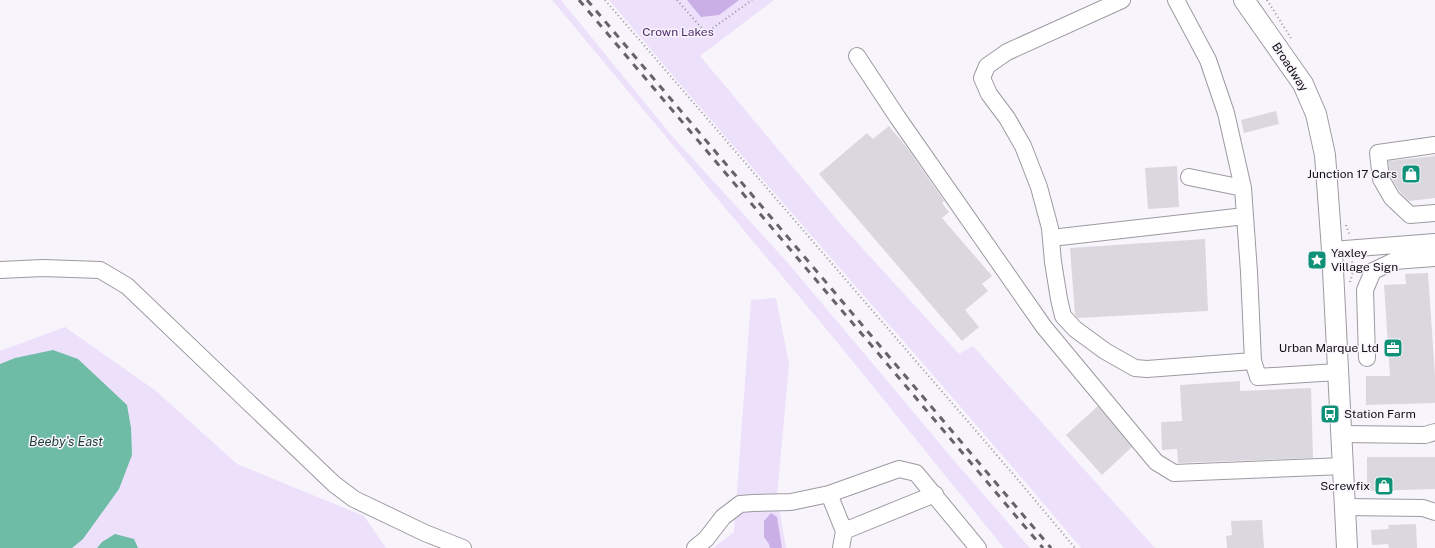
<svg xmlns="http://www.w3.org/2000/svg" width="1435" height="548" font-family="'Public Sans',sans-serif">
<rect width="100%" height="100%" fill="#f8f4fc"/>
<path fill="#ede0fb" d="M552,0H561L672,136L788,263L957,464L1030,548H1004L837,342Z
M609,0H774L700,56L843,227L959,354L973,346L1155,548H1081C926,363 764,185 609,0Z
M776,298L789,364L777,496L786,548H713L734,532L751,300Z
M65,327L156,391L237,464L364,516L386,548H0V351Z"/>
<path fill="#caafe6" d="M687,0H739L719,15L701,17Z
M771,513L777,517L782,548H770L769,544L764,537V521Z"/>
<path fill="#6ebba6" d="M53,350L78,359L127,405L131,428L132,455L119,489L83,539L72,548H0V364L15,358Z
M115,534L134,539L138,548H97L102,542Z"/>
<path fill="#dbd7df" d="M1276,111L1279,124L1244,133L1241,120Z
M889,126L908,149L944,201L942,203L949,212L942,218L992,276L982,284L988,291L965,310L979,327L962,341L819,174L867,133L873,139Z
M1435,156V198L1409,201L1400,192L1390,176L1388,161Z
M1177,166L1179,207L1148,209L1145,168Z
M1205,239L1208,311L1078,318L1075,315L1070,248Z
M1428,273L1435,375V403L1366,405V376H1390L1384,285L1406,284L1405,274Z
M1240,381V391L1311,388L1313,458L1178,463L1177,449L1162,450L1161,422L1182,421L1180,385Z
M1098,406L1132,447L1102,475L1066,435Z
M1367,457H1435V489L1367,491Z
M1262,520L1264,548H1227L1226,536L1232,535L1231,521Z
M1416,524L1417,548H1389L1388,544L1372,545L1371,530L1389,529L1388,525Z"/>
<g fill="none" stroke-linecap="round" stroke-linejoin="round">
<g stroke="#9d9aa1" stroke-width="18">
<path id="minor" d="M1122,0L1007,52L987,66L982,78L989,94L1007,118L1023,146L1039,187L1050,228L1053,262L1059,299L1063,316L1075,329L1105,351L1135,368L1147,369L1253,361L1258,377L1338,372
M1176,0L1208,60L1226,113L1243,188L1249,272L1253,361
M857,56L898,118L1044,327L1156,462L1174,473L1344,466
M1435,145L1378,153L1381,179L1392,198L1410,215L1435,213
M1189,177L1243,188
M1051,238L1245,216
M1332,250L1435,242
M0,270L43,268L100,270L127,286L334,484L354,499L425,533L463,548
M1367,358L1365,290L1373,271L1394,261L1435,258
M1342,434L1425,435L1435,432
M935,494L844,531L829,494L899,469L916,473L978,548
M1345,507L1423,508L1435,512
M695,548L706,539L723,517L740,504L753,503L791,502L829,494
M841,548L844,531"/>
</g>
<g stroke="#9d9aa1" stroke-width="22">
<path id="major" d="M1244,0L1303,84L1316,114L1325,155L1332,250L1347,548"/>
</g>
<path stroke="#97959a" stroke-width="2" stroke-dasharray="1 3" stroke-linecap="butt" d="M605,0L1013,474L1075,548
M677,0L706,33L752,0
M1267,0L1291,38
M1346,225L1349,234
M1350,282L1353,272L1352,261"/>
<use href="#minor" stroke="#fff" stroke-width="16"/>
<use href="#major" stroke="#fff" stroke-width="20"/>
<path stroke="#656368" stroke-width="3" stroke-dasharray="7 7" stroke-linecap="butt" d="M579,0L1043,548
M587,0L1051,548"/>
</g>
<defs>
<g id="shop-square" transform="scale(1)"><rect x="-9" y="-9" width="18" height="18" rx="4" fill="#0f9178" stroke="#f8f4fc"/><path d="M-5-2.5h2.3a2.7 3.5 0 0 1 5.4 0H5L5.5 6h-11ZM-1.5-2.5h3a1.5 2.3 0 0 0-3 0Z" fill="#fff"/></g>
<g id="sight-square" transform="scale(1)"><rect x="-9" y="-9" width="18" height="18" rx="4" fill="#0f9178" stroke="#f8f4fc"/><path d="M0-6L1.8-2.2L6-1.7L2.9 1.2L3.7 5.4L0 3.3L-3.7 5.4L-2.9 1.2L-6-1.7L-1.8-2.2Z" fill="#fff"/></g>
<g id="office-square" transform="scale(1)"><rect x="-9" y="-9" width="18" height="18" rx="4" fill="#0f9178" stroke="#f8f4fc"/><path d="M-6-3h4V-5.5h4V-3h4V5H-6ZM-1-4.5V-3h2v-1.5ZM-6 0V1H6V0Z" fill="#fff"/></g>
<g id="bus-square" transform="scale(1)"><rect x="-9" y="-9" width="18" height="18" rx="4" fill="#0f9178" stroke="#f8f4fc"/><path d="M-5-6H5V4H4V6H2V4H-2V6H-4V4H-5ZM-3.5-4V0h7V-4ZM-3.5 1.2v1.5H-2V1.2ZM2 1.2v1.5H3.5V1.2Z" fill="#fff"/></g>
</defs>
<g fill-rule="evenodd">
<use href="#shop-square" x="1411" y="174"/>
<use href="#sight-square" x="1317" y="260"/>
<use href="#office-square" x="1393" y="348"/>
<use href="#bus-square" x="1330" y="414"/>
<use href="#shop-square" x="1384" y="486"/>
</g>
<g text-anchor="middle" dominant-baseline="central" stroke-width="3" stroke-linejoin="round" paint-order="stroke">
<g font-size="12" fill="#502c6d" stroke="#f8f4fc">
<text x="678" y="32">Crown Lakes</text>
</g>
<g font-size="12" fill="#111013" stroke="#f8f4fc">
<text transform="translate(1290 67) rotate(57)">Broadway</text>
</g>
<g font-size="12" fill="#111013" stroke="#f8f4fc" text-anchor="end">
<text x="1397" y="174">Junction 17 Cars</text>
<text x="1331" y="253" text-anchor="start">Yaxley<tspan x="1331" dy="14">Village Sign</tspan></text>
<text x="1379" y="348">Urban Marque Ltd</text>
<text x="1344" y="414" text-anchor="start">Station Farm</text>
<text x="1370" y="486">Screwfix</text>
</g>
<g font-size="13" font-style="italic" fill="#1b3f36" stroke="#f8f4fc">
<text x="66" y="441">Beeby's East</text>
</g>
</g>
</svg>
